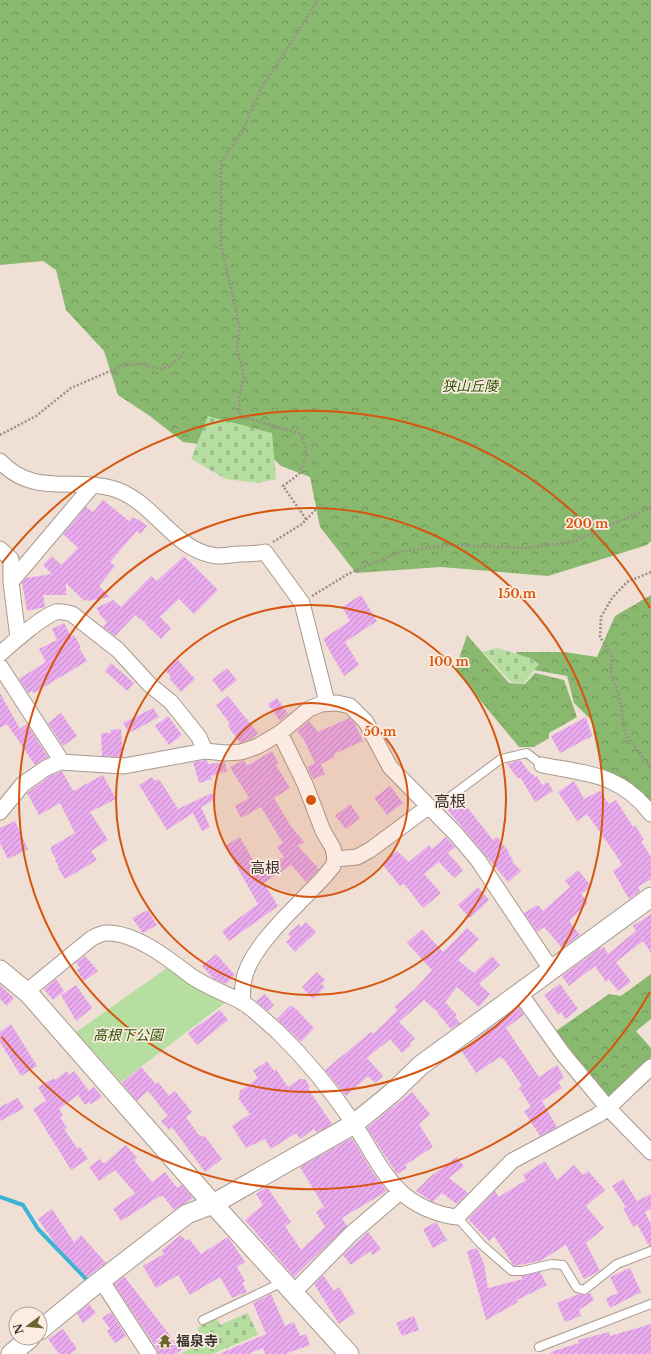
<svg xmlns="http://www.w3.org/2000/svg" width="651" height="1354" font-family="'Libre Baskerville','Noto Sans JP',serif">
<defs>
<pattern id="forest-crowns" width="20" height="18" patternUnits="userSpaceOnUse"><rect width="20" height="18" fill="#89b96f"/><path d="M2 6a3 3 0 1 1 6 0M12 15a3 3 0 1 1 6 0" fill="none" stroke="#71975c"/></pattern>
<pattern id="cemetery-stones" width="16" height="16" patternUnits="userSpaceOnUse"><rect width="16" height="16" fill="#b6dea1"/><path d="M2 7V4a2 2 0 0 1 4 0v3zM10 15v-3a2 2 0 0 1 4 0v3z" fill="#9dbf8b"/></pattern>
<pattern id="building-hatch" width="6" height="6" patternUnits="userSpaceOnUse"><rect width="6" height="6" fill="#e9abee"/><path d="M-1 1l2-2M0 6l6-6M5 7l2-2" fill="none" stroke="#be8cc1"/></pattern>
</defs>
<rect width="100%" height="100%" fill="#efdfd4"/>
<path fill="url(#forest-crowns)" d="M0,0H651V541L647,545L548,576L441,567L356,573L320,527L310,477L281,466L246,432L215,446L183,442L150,416L118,395L104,351L66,310L56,270L43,261L0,265Z
M651,595V809L603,778L591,720L574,703L567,676L523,668L516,652H564L597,657L615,616Z
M467,635L509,683L525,684L535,673L564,680L577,717L549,733V738L534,747H519L455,670Z
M651,974V1019L636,1031L651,1048V1057L609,1099L556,1031L609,994L621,996Z"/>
<path fill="url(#cemetery-stones)" d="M208,416L272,433L276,479L258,483L226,479L191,459Z
M497,648L533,659L539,664L524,683L511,682L483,652Z
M248,1313L258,1335L212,1354H180L203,1340L197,1328L216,1317L220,1325Z"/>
<path fill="#b6dea1" d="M170,966L226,1002L121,1082L76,1032Z"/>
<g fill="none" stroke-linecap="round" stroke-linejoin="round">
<path stroke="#3cb2d5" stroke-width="4" d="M0,1197L23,1205L38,1229L90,1283"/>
</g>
<path fill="url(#building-hatch)" d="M103,500L129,521L133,517L137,520L138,519L147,526L140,534L137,531L110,562L115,566L99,586L110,597L88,601L86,599L84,601L66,583V595H43L45,607L27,611L22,583L26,578L52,574L43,565L52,556L61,565L78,548L63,534L86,507L93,512Z
M184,556L218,590L194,614L179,599L160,617L171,628L161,639L145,624L147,620L144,622L135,615L115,636L103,627L107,622L99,614L100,613L96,608L113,600L121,607L151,576L157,581Z
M361,595L377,621L345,642L359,665L344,676L323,639L350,621L342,607Z
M64,623L71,637L74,635L81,647L79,648L87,661L34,693L32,691L28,693L19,679L46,662L39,649L57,640L52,629Z
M177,659L195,679L181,692L169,678L171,677L165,670Z
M111,663L134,683L127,691L105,671Z
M227,668L237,680L222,692L212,680Z
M0,693L20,729L27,724L48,757L35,765L7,724L0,728Z
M228,696L258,733L251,739L240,743L228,726L230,724L216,705Z
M277,698L288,714L280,721L268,704Z
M153,708L159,717L129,733L123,723Z
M61,713L77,736L63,746L48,723Z
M168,716L182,735L169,745L155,726Z
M586,717L592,736L560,753L551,736Z
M349,718L355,724L363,741L336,753L334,755L335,757L321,764L325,774L313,779L307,767L315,763L304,740L297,731L309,721L318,732Z
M121,729L123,757L102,756L101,733H111V730Z
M272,751L279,764L276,765L290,788L274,798L290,825L304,842L298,846L319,869L306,882L291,865L264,883L278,906L229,941L222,931L258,904L225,846L240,837L260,873L284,857L277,847L283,843L261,807L241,818L235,806L249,798L230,767L244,760L247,766Z
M207,760L208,764L225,762L227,771L211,776L212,779L199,783L193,762Z
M520,760L531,774H533L535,777L537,776L542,785L548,782L553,791L535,802L520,777L518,779L507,764Z
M62,771L73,791L103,775L116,799L90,812L108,840L91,851L97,860L65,879L58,868L59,867L55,860L56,859L51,851V847L75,833L60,803L39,815L27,793L50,776Z
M152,777L155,781L158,779L161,782L178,809L212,793L215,799L201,807L210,827L202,831L193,813L167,830L139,785Z
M574,781L584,799L600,791L609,804L616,800L633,827L635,825L644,840L641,841L651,857V879L638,887L640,891L629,899L613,871L622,865L614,852L587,814L577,821L558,792Z
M390,786L403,803L387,815L374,798Z
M459,797L493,840L497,837L509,852L508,853L513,860L512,861L521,871L508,882L446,808Z
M350,804L360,818L346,829L335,816Z
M15,821L28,849L8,859L0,843V828Z
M446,837L455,847L448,853L463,870L454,878L439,862L424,874L441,893L423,908L404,884L400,886L382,864L397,851L409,862L429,845L432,849Z
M578,870L591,886L581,894L588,903L569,921L580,935L562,948L544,927L537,932L524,913L538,905L543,911L570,887L565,881Z
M478,887L489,900L470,918L458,905Z
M148,910L157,925L143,933L132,918Z
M651,914V953L643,941L616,962L631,982L618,991L609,979L606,982L595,966L569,986L562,976L600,948L604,947L608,954L636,931L633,926Z
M306,922L316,932L295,952L286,942L291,937L288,934L299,924L301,927Z
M467,928L479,939L458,960L474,973L492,956L500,965L479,984L490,994L479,1007L457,987L445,1002L457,1015L455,1017L460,1023L451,1029L438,1014L439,1013L424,1000L399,1022L415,1038L410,1043L411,1045L402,1053L390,1039L367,1058L383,1076L375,1083L368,1076L346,1096L325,1070L371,1032L373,1034L398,1010L394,1007L415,989L432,970L407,943L422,929L443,952Z
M216,954L235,975L226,984L214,979L202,966Z
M85,956L98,971L84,981L77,970L80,968L76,962Z
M317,972L325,980L321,984L325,987L313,999L302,987Z
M56,979L64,991L53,1000L44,989Z
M560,984L578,1009L565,1019L561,1012L558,1014L544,995Z
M0,985L14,998L7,1006L0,999Z
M76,985L92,1008L76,1021L61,995Z
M265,994L274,1005L268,1011L256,1001Z
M290,1006H292L296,1009L314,1028L301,1042L277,1019Z
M519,1007L524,1015L506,1028L539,1077L557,1065L563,1075H562L564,1078L558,1082L562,1088L542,1101L557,1127L540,1136L524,1111L531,1107L519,1088L522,1086L503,1058L502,1059L500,1057L476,1073L461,1050Z
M220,1010L228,1020L197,1045L188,1033Z
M11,1024L37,1066L21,1076L0,1042V1032Z
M267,1061L274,1071L276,1069L288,1087L300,1079H305L310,1087L308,1088L311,1093L332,1124L317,1133L314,1129L300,1139L296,1133L271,1149L265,1139L246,1148L232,1126L250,1114L238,1098L240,1097L238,1095L241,1094L239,1092L258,1078L253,1071Z
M141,1067L156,1084L158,1082L169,1096L175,1091L192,1112L186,1117L198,1134L202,1137L204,1135L222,1159L205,1172L172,1127L169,1130L161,1121L168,1116L148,1091L137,1101L122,1083Z
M67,1071L69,1075L74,1071L89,1091L94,1087L102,1097L91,1104L89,1102L85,1105L78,1095L59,1109L63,1115L60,1117L67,1128L64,1129L77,1148L80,1147L88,1159L71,1170L33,1109L46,1101L38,1087L54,1078L55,1080Z
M412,1092L430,1114L419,1124L433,1147L405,1165L407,1168L397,1174L367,1128Z
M18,1098L24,1108L0,1121V1107Z
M352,1138L373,1173L387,1191L342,1218L347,1226L294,1277L245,1220L263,1205L256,1194L267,1187L291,1222L285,1226L301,1250L325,1227L316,1212L324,1207L300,1167Z
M126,1145L137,1158L134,1160L152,1182L165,1172L177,1188L182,1185L193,1198L174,1210L163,1196H160L121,1221L113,1209L135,1193L115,1170L99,1181L89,1167L100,1159L104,1164Z
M457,1157L464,1166L449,1178L468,1193L457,1204L442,1193L433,1202L416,1191L430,1177Z
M545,1161L557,1180L574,1165L583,1175L588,1171L605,1190L586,1206L604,1228L586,1243L600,1271L584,1279L566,1245L540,1261L514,1266L494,1236L489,1241L468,1219L495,1191L499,1197L526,1180L523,1175Z
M623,1179L637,1201L651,1194V1209L645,1212L651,1224V1246H649L637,1224L633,1227L623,1208L626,1207L612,1186Z
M52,1209L74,1242L81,1235L106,1263L87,1277L57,1246L38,1219Z
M436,1222L447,1240L433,1248L423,1229Z
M368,1232L381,1249L373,1255L370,1251L351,1265L343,1255Z
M181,1235L186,1241L189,1239L201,1254L228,1237L245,1262L237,1267L245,1281L242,1283L247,1292L232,1298L220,1277L190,1295L178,1275L156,1288L143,1266L164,1254L162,1250Z
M477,1248L484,1264L488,1288L523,1279L521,1276L540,1272L547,1285L517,1300L518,1302L486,1320L467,1251Z
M630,1268L641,1292L610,1308L606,1298L618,1293L610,1277Z
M323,1275L334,1291L339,1287L355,1313L339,1324L314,1284Z
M124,1276L175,1342L184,1336L190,1345L175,1354H158L157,1349L114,1284Z
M590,1293L594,1300L579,1310L581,1316L565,1322L557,1303L579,1294L585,1295Z
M271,1294L285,1326L294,1322L300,1336L306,1334L310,1345L285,1354H265L263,1348L248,1354H219L266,1334L253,1303Z
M89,1304L96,1313L83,1323L77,1314Z
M111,1312L126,1336L115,1343L107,1331L110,1329L102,1318Z
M414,1316L419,1330L402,1336L396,1323Z
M651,1324V1354H551V1352L579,1343L578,1340L609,1332L610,1336Z
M63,1329L77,1349L70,1354H59L48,1339Z"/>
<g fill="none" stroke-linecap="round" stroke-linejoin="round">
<g stroke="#a8998f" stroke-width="10">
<path id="service" d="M431,811L501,759L527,753L542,765
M457,1217L481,1244L512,1271H522L552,1264L563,1265L577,1288L584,1290L617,1264L651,1251
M203,1320L283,1282
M539,1347L651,1304"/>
</g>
<g stroke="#a8998f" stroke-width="17">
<path id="minor" d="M0,461C32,496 71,478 111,488C154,499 172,551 217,556C223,556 231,555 238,554C247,554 256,554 265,552L302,603L327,702
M0,549L11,559V582L18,638
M11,582L92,486
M0,654C11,644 43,616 56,612C62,611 66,612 72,614L118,650L150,685L171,702L199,737L205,751
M0,666L59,757L60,762
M542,765C588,774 621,774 651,814
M0,812L23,784L46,768L60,762L124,766L205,751L225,753L241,752L258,746L280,733L309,709L321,704L337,703L350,706L366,722L390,767L456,834L478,860L551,969
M335,859L357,857L370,850L428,807
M26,992L92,938C96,936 102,933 106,933C135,932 169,959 191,976C207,987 225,993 242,1002C254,1009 266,1022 277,1031C306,1059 332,1091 354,1124C369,1146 381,1173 400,1191C414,1205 437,1215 457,1217L512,1161L598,1115L608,1108L651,1067
M519,992L563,1054L608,1108L651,1152
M243,1003C242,993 242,985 245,975C254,943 301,902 324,877L333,866L335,859L333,848L323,831L305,784L280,733
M101,1280L149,1354
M293,1293L351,1234L400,1192"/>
</g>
<g stroke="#a8998f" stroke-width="21">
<path id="tertiary" d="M0,970L29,994L213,1204L349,1354
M40,1330L90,1289L187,1214L213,1204L354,1124L392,1093L421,1065L651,897
M11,1354L30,1338"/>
</g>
<path stroke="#9a8f87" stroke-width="2.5" stroke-dasharray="2 2" stroke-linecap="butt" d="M0,435L36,416L71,388L124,365L138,364L160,369L170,366L178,360L185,351
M306,519L283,486L299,474L307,454L301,434L240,416L239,397L244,378L237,348L240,328L221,245V162L244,128L260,91L318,0
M273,542L302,524L321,504
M651,572L627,582L612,598L601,617L600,637L612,655L611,675L619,694L625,734L651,768
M312,596L348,574L399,552L450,545L526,548L575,541L651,507"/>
<use href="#service" stroke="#fff" stroke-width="8"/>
<use href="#minor" stroke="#fff" stroke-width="15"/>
<use href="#tertiary" stroke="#fff" stroke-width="19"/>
</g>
<circle cx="311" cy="800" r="97" fill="#d6550f" fill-opacity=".12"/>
<g fill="none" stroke="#d6550f" stroke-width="2">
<circle cx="311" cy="800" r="97"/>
<circle cx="311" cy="800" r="195"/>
<circle cx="311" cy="800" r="292"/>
<path d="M650 992A390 390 0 0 1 2 1037M2 563A390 390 0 0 1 650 608"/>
</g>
<defs>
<g id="temple-bare" transform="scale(1.08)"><path d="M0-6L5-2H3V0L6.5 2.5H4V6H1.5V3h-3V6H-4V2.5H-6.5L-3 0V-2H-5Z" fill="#6c6430" stroke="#fcece1" stroke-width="2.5" paint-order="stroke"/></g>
</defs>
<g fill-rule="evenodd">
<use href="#temple-bare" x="165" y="1341"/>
</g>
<g text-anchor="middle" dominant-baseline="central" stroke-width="3.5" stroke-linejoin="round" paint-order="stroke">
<g font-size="14" font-style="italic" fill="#2b5706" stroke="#fcece1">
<text x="470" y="386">狭山丘陵</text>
<text x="128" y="1035">高根下公園</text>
</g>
<g font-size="14" font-weight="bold" fill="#38322e" stroke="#fcece1" text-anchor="start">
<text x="176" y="1341">福泉寺</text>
</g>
<g font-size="15" fill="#38322e" stroke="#fcece1">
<text x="265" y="867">高根</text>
</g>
<g font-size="16" fill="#38322e" stroke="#fcece1">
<text x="450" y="801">高根</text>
</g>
</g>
<circle cx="311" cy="800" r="6" fill="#d6550f" stroke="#fcece1" stroke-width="2"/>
<g font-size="12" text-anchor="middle" font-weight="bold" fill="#d6550f" stroke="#fcece1" stroke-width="3.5" stroke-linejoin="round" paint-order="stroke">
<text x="587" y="528">200 m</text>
<text x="517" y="598">150 m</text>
<text x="449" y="666">100 m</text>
<text x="380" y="736">50 m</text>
</g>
<g transform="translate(28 1326) rotate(254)"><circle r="19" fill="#fcece1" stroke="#aea299"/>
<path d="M0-3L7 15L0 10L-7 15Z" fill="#6c6430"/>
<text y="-6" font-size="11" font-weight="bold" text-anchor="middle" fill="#38322e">N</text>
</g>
</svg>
